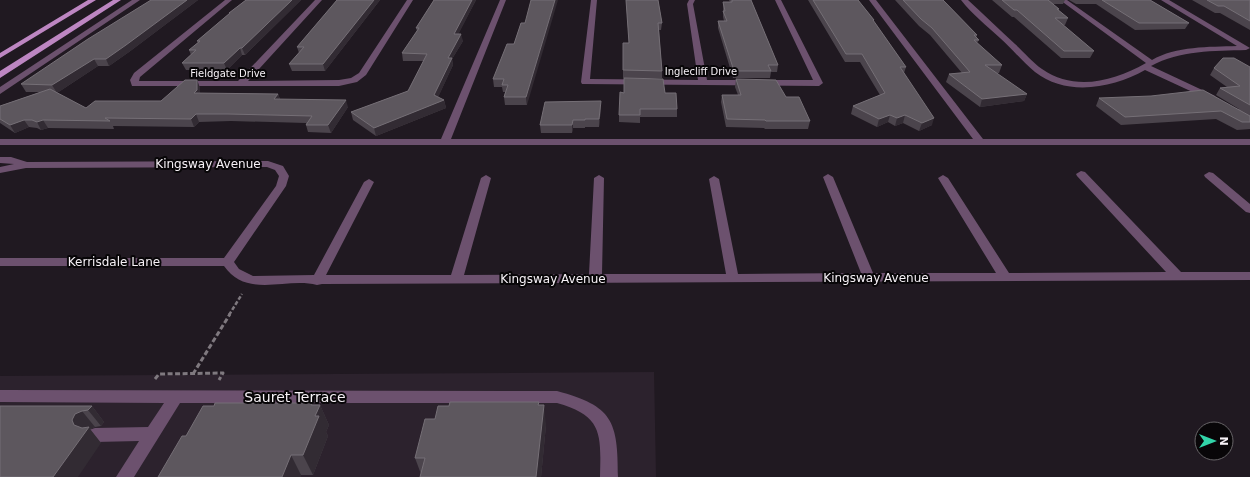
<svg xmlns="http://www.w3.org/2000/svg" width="1250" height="477" font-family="'DejaVu Sans',sans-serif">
<rect width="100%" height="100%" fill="#201921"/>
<path fill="#2c222d" d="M654,372L656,477H0V376Z"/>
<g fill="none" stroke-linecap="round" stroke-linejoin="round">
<path stroke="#7f797f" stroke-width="2.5" stroke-dasharray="4 2" stroke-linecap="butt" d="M229,315L242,294"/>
<path stroke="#7f797f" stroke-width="3" stroke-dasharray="5 2.5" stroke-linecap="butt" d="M193,374L230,314
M155,379L159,374L223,373L219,380"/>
<path fill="#6c516e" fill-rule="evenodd" d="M132,0H140L0,94V87Z
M225,0H232L140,77L139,81H238L315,0H322L248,81L339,80L351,78L359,73L407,0H413L366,75L357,82L339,86H132L130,80L134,73Z
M500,0H506L451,139H973L869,0H876L983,139H1250V145H0V139H441Z
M591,0H597L590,79L698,80L687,4L689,0H695L693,4L707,80H813L775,0H781L823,83L819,86L582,84L581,82Z
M961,0H968C984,15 999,29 1015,44C1024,52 1032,62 1042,69C1075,92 1114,81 1146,63L1060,0H1067L1152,60C1176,46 1209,47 1237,46L1161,0H1169L1250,48L1246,50C1214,51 1180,50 1151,66L1215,96L1216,98L1215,100L1212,101L1145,70C1113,88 1067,97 1035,72C1023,62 1012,49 1000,38C987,26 972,14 961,0Z
M0,157H11L27,162L268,161L283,166L289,176L286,186L234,262L239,269L253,276L314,275L364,182L369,179L374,182L326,275H451L481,178L486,175L491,178L464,275L589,274L594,178L599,175L604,178L602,274H726L709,179L714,176L719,179L738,274L861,273L823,177L828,174L833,177L873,273H996L938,178L943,175L948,178L1009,273L1166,272L1077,176L1076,174L1081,171L1085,172L1181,272H1250V280L322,284L317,285C286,277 247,299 224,266H0V258H224L276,186L279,176L275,170L267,167L26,168L0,173V167L14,164L0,163Z
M1209,172L1213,173L1250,204V213L1246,212L1205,177L1204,175Z
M0,390L557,391C613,406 618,421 618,477H600C601,434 603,416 557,403H180L134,477H116L139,441L95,442L89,440L87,435L89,430L95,428L148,427L164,403L0,402Z"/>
<path fill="#bd86c2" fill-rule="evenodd" d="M88,0H96L0,58V53Z
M113,0H121L0,78V71Z"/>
</g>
<path fill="#4b444c" d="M151,0H198L129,52L109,66H98L57,93L86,108L161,101L197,80L200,88V93L278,94L280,99L348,107L331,133L308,132L306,125V123L231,121L199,122L194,127L113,126L114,129L48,128L41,130L37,128L29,127L15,133L0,123V106L40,92H26L21,84Z
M246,0H301L245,55H242L227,70H186L182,63L191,55L189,50L198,43L197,41L229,14V13Z
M337,0H380L325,71H292L289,64L299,53L297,47Z
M434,0H476L458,34L463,41L452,59L453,65L438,97L444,100L446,108L376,136L353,120L351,112L408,91L424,61H403L402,53L417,31L416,28Z
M626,0H658L662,23L661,30H659L662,71V78H623V43H629Z
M729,0H751L778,65L777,72H771L770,78H733L718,28V21H724L723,17V2H730Z
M808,0H858L874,20V22L906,67L904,73L932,125L919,131L903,123L895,126L888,122L877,127L851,114L853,106L880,95L860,62H845Z
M895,0H943L977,35L976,38L979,40L977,43L1002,65L999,73H995L1027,94L1024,101L980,107L946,82L949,74L962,73L930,35L919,26Z
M992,0H1065L1063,4H1053L1059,9V11L1068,18L1065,25H1063L1094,51L1090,58H1061L1014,17H1012Z
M1069,0H1150L1189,23L1185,29L1135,30L1096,4H1076Z
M1192,0H1250V30L1220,13H1215Z
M521,23L527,105H505L504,97L505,92H503L502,87H494L493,79L514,44Z
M1250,67V129L1237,130L1216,119L1121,125L1096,106L1099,98L1239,109L1216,95L1220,88L1227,87L1210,75L1214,68Z
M736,79L810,121L808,129H765L764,128L726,127L721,102L722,95H738L735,87Z
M665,93L677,109V117H640V123L619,122V115Z
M601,108L599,127H585V128H573L572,133H541L540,125Z
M312,403L313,405H320L329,425L326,432L328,436L313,475H301L186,436Z
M539,405L546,425L541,477H420L421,474L415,458L435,419Z
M0,406H92L104,422L101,426L95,427L90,429L101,443Z"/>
<path fill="#322b33" d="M187,0H198L129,52L109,66L106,59Z
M292,0H301L245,55L242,48Z
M374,0H380L325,71L323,64Z
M472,0H476L455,41L454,34Z
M555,0H558L527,105L526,97Z
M461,34L463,41L452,59L453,65L436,102L434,95L448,58Z
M240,48L242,55L227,70L224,63Z
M94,59L98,66L57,93L52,85Z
M197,80L200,88V98L194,93Z
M278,94L281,102L274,99Z
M1027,94L1024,101L980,107L982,99Z
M346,100L348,107L331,133L328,125Z
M444,100L446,108L376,136L374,128Z
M601,101V108L599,127V119Z
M196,114L199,122L194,127L191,119Z
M890,115L888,122L877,127L879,119Z
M905,115L903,123L895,126L897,118Z
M934,118L932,125L919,131L922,123Z
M24,120L29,127L15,133L10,125Z
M43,120L48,128L41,130L37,122Z
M573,120V128L572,133V125Z
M312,403L317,413L320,405L329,425L326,432L328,436L313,475L303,455L311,405Z
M544,405L546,425L541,477H536Z
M92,406L104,422L101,426L88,410Z
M82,411L95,427L90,429L101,443L78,477H53L74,425L72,420L75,414Z
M291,455L301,475V477H282Z"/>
<path fill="#5d575e" stroke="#756f76" d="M151,0H187L126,45L106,59H94L52,85L21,84L88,39Z
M246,0H292L242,48H240L224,63H182L196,50H189L200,41H197L230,13H229Z
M337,0H374L323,64H289L304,47H297Z
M434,0H472L454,34H461L448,58H452L434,95L444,100L374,128L351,112L408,91L427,54L402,53L419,28H416Z
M531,0H555L526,97H504L508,85H502L504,79H493L507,44H514L521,23H525Z
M626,0H658L662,23H658L662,71L623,70V43H629Z
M732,0H751L778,65H768L771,71H734L718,21H727L723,11H725L723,2H732Z
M813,0H858L874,20H873L906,67H900L934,118L922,123L905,115L897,118L890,115L879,119L853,106L885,93L862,54H846Z
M903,0H943L977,35H974L979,40H974L1002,65H985L1027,94L982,99L949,74L970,72L932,28L921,19Z
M1002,0H1048L1059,9H1057L1068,18H1055L1094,51H1064L1017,10H1014Z
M1102,0H1150L1189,23H1139Z
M1207,0H1250V21L1224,6H1218Z
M1223,58H1234L1250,67V105L1220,88L1240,86L1214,68Z
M624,78L663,79L665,93H676L677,109H640V115H619L620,92L624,93Z
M736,79L776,80L786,97H799L810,121H766L765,120L727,119L722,95H741Z
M185,80H197V90L194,93L278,94L274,99L346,100L328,125H306L312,116L228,114H196L191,119L105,118L110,121L43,120L37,122L32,120H24L10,125L0,119V106L50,89L86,108L95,101H161Z
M1203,90L1250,116V122H1242L1221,111L1125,117L1099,98L1151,96Z
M601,101L599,119H585V120H573L572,125H540L545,102Z
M450,402H539L538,405H544L536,477H420L425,458H415L425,419H435L438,406H449Z
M215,403H312L311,405H320L315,416H319L303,455H291L282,477H158L182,436H186L203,406H214Z
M0,406H92L88,410L82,411L75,414L72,420L74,425L82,428L89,427L53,477H0Z"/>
<g text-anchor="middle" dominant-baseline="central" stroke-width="4" stroke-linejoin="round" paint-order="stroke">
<g font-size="10" fill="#f6f1f6" stroke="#080608">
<text x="701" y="71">Inglecliff Drive</text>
<text x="228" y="73">Fieldgate Drive</text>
</g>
<g font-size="12" fill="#f6f1f6" stroke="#080608">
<text x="208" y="164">Kingsway Avenue</text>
<text x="114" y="262">Kerrisdale Lane</text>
<text x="876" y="278">Kingsway Avenue</text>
<text x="553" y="279">Kingsway Avenue</text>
</g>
<g font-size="14" fill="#f6f1f6" stroke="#080608">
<text x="295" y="397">Sauret Terrace</text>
</g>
</g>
<g transform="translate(1214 441) rotate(90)"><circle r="19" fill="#080608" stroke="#676467"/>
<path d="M0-3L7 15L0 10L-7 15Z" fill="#32d4a9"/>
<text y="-6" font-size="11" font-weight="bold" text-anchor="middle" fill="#f6f1f6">N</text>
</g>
</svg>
